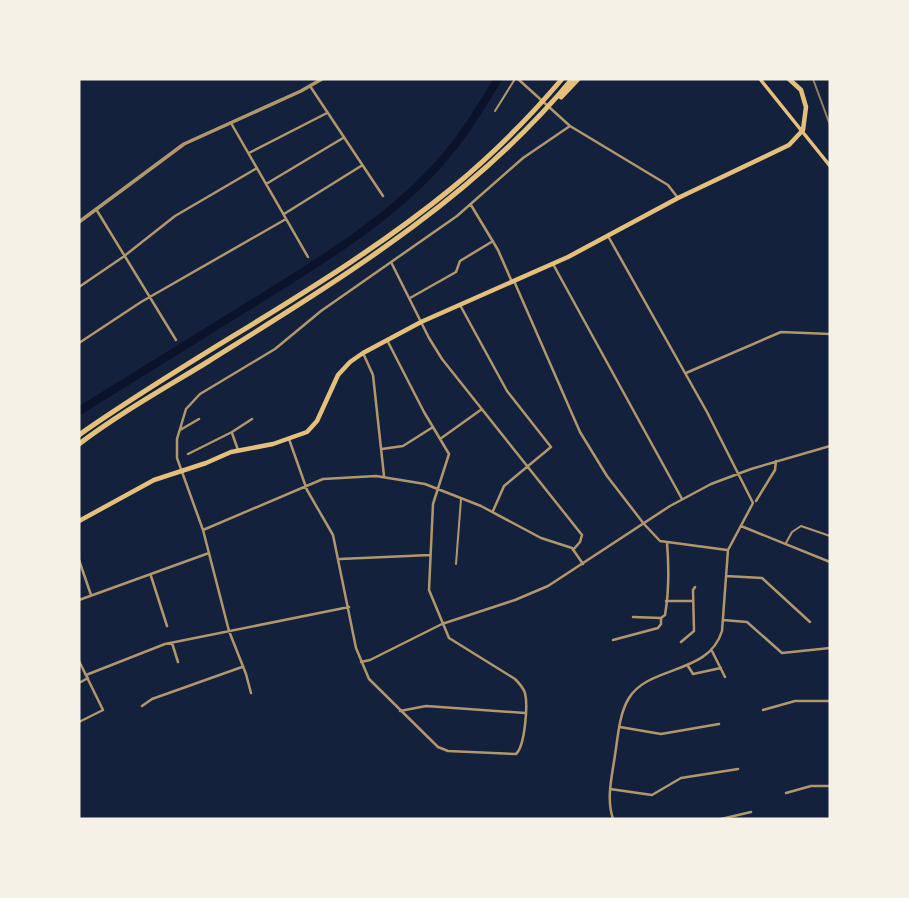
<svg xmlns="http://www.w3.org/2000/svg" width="909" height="898" font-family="'Source Serif 4',serif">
<rect width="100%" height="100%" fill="#14213d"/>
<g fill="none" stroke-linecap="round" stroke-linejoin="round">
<path stroke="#0b132b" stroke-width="8" d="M79,411C138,375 196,338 255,302C319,262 386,222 437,166C461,140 480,109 498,79"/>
<path stroke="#b1986c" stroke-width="2" d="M495,111L515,79
M786,543L792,532L801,526L830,536
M456,564L461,499"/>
<path stroke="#b1986c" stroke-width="2.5" d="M518,79L570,126L668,185L678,198
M310,86L383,196
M231,123L308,257
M249,153L327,113
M266,184L343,138
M471,205L498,250L512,282
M96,209L176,340
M284,214L361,166
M608,236L707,412L753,503L728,550L722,631C709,675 649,665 629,698C619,714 618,737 615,755C612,777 606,798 613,819
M391,262L429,338L442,359L582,535L580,542L573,550
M553,264L682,499
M514,281L580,432L607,476L644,524L660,541L727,550
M79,287L123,257L175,216L257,168
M410,298L456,272L460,261L493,241
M460,305L507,391L551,447L504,486L493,511
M79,343L141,302L286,219
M363,353L373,375L384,476
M686,373L781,332L830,334
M180,430L199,419
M232,433L238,450
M289,439L307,490L333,535L356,648L369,679L438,747L448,751L516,754C525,746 528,705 525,693C523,687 519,683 515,679L449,638L429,590L433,504L449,454L424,412L387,340
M440,439L482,409
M382,449L403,446L433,427
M188,454L232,432L252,419
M756,501L775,470L776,461
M741,526L830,562
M203,530L323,479L376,476L425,484L481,506L541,538L572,548L583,564
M340,559L430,555
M79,560L91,595
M151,576L167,626
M726,576L762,578L810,622
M79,600L209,553
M666,601H693
M633,617L661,618L665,615C669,592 669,567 667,543
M723,620L747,622L782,653L830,648
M613,640L658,628L661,624V618
M681,642L694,631L693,590L695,587
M172,643L178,662
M712,651L725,677
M79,661L103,710L79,722
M361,662L370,660L442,624L515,600L548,586L670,506L711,484L751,469L830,446
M688,666L693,674L721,668
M86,675L165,644L349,607
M79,683L88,678
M251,693L246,674L229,631L203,530L177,458V439L186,409L200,394L275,349L321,311L457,216L523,158L570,126
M142,706L152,699L242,667
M763,710L795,701H830
M400,711L426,706L525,713
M620,727L661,734L719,724
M610,789L652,795L681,778L738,769
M786,793L811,786H830
M721,819L751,812"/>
<path stroke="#b1986c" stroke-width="3.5" d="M79,222L184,144L301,91L322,79"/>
<path stroke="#e5c07b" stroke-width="3.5" d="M760,79L830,166"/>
<path stroke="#e5c07b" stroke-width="4.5" d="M79,521L154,480L206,463L231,452L273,444L307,432L317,421L338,375L350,362L363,353L421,322L568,257L678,198L789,145L803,130L806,107L801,90L789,79"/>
<path stroke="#e5c07b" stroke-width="5" d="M561,97L578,79
M79,435C201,349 336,283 452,188C492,155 529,118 562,79
M79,444C120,413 165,388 209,361C340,279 472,200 572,79"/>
<path stroke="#918062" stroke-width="2" d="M813,79L830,125"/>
</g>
<rect width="909" height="898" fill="none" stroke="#f6f1e7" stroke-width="161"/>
</svg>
